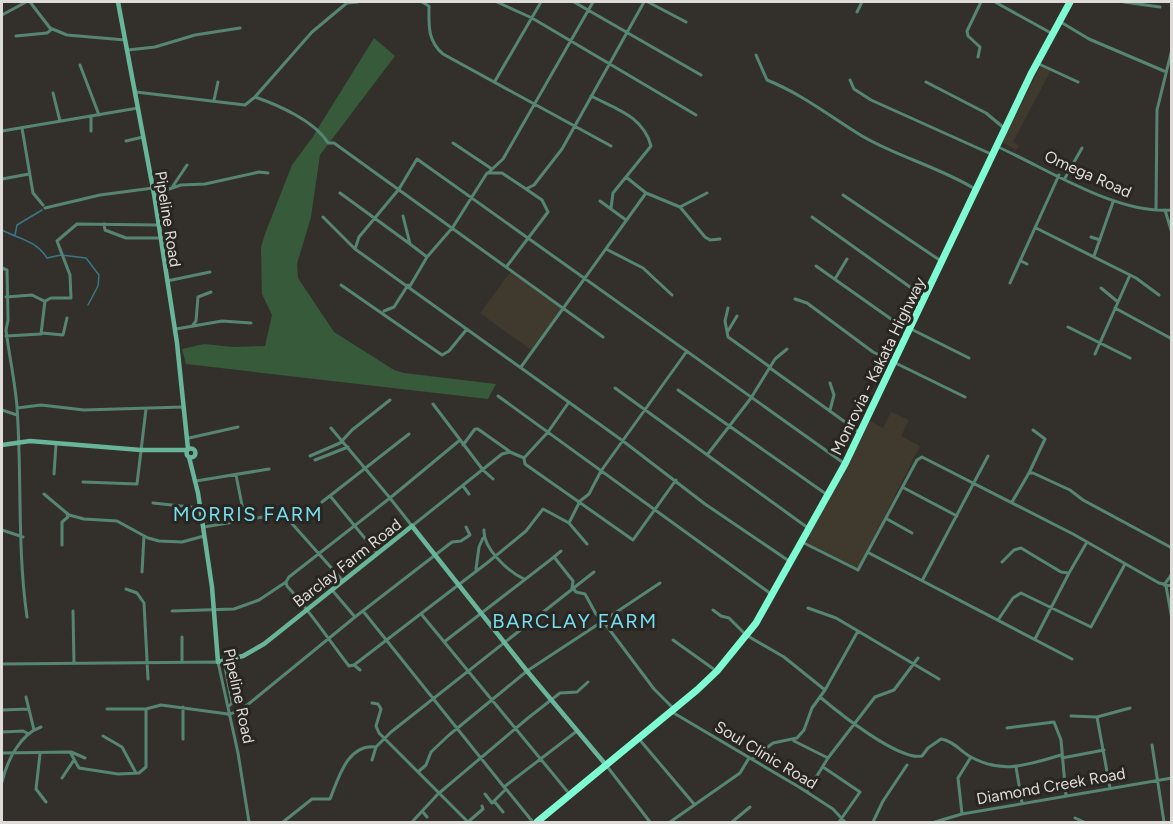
<svg xmlns="http://www.w3.org/2000/svg" width="1173" height="824" font-family="Figtree,sans-serif">
<rect width="100%" height="100%" fill="#33302b"/>
<path fill="#40392e" d="M1041,65L1051,70L1013,142L1019,146L1016,150L1002,142Z
M511,271L562,308L531,350L480,313Z
M891,412L909,420L901,436L920,446L858,568L804,541L866,419L883,428Z"/>
<path fill="#375a3a" d="M374,38L395,56L320,155L311,217L297,264L298,278L334,332L394,370L404,373L496,384L488,399L186,364L182,349L204,344L233,347L265,346L272,315L262,294L261,247L265,234L292,165L312,138Z"/>
<g fill="none" stroke-linecap="round" stroke-linejoin="round">
<path stroke="#387783" stroke-width="1.5" d="M2,230C18,239 36,240 47,258L61,255L86,258L99,275L98,286L88,305
M15,235L17,225L42,210"/>
<path stroke="#568574" stroke-width="3" d="M30,2L50,28L67,35L125,40
M422,2L429,6C429,25 427,40 443,54L611,146
M497,2L532,18L696,115
M574,2L701,75
M648,2L686,22
M995,2L1051,33
M1124,2L1160,7
M347,3L358,2
M857,12L862,2
M2,15L26,2
M1059,21L1089,39L1164,71
M16,36L47,33L52,29
M128,50L155,47L195,35L240,28
M756,55L767,80C802,94 831,117 862,136C898,157 939,167 975,189
M978,57L980,47L968,36L967,31L981,2
M1039,64L1078,82
M80,65L99,115
M850,80L854,89L871,100L991,154
M495,81L541,2
M926,82L986,113L1004,128
M136,92L245,105L255,97L312,32L348,2
M53,93L60,121
M591,96C616,109 643,116 651,146L613,193L611,208
M255,97C278,105 315,121 328,143H334L603,337
M214,100L218,82
M91,117V131
M22,128L33,193L43,205
M2,131L138,108
M126,141L143,137
M453,143L492,169
M998,147C1048,169 1117,215 1172,210
M489,172L503,159L593,2
M626,177L646,193
M1065,178L1082,148
M2,179L29,174
M173,186L187,165
M340,193L410,244
M154,194L181,185L205,184L259,172L268,173
M843,195L941,261
M600,201L626,220
M680,207L705,237L710,240L720,239
M45,208L100,195L153,188
M1156,209L1157,110L1172,49
M1165,210L1172,233
M403,216L410,244L427,257
M323,217L355,249L623,441L705,504L789,561
M812,217L924,297
M104,224L105,230L126,238H159
M1036,228L1136,278L1159,295
M1091,237L1100,240
M355,249L359,237L399,189L417,159L845,464
M606,249L643,268L672,295
M1094,256L1113,202
M1021,261L1027,264
M507,266L548,212L542,200L526,189
M816,266L908,331
M2,268L7,270L8,320L6,330C9,355 15,381 17,407C22,476 17,548 27,617
M835,279L847,259
M167,281L210,272
M1010,283L1059,175
M341,285L442,355L449,351L467,329
M410,286L427,257L453,227L487,173H502L526,189L534,185L562,149L644,2
M1101,288L1118,302
M6,297L32,295L44,301
M795,299L807,303L873,352L965,397
M728,308L725,321L728,337L770,367
M1115,308L1172,339
M384,311L394,307L408,285
M193,325L196,321L198,297L211,292
M1068,327L1130,358
M176,329L222,321L251,323
M911,329L969,358
M728,331L737,316
M42,333L63,335L67,318
M6,336L41,334L45,301L51,298H71L70,275L57,241L77,224L157,225
M1095,354L1130,275
M521,367L646,193L680,207L707,193
M770,368L859,432
M615,388L808,528
M678,390L826,494
M498,396L771,594
M433,404L483,470L493,479
M17,408L41,405L84,410L183,407
M2,410L17,415
M830,410L834,395L830,383
M331,428L390,498L460,440
M189,438L238,427
M463,445L475,429H478L509,451
M707,455L751,398L775,359L787,349
M310,456L340,443L352,430L390,400
M524,458L525,464L633,540L676,480
M315,460L348,447
M1029,473L1045,439L1033,430
M54,474L56,444
M236,475L243,510
M196,481L269,469
M83,482L137,484L146,409
M463,486L469,494
M904,488L957,516
M44,494L69,515L84,519L117,521L148,538L159,541L182,542L204,536
M331,497L377,553
M322,502L409,434
M1012,502L1029,473H1033L1070,490L1083,500L1172,548
M153,503L199,508
M887,519L912,533
M569,523L580,501L589,494L601,471L687,351
M204,527L275,515L287,518L343,581
M2,530L23,537
M484,530C483,549 509,572 524,579
M802,542L858,570L917,460L922,457L1073,534L1159,583L1172,586
M62,545V522L68,517L67,514
M869,553L1072,659
M554,557L561,551
M1002,562L1014,550L1021,548L1061,572L1069,573L1087,542
M476,569L479,547L483,538
M142,572L144,536
M923,579L988,456
M1164,585L1172,574
M1166,586L1172,619
M573,588L576,592L585,594L596,614L603,621L660,583
M126,589L137,593L144,603L148,679
M332,590L355,617L452,542L461,541L470,535L466,527
M808,608L836,618L939,679
M713,610L721,616L729,618L746,635L784,657L825,690L812,708L804,730L797,738L773,743L752,759
M73,611L74,663
M172,611L234,609L259,600L286,582
M363,611L504,787
M422,615L567,791
M998,620L1013,598L1021,593L1091,627L1125,564
M182,637V662
M1035,639L1069,573
M673,640L715,670
M444,642L554,557L573,581L572,589
M2,664L218,662L238,753L249,822
M354,665L487,563L526,531L543,509L569,523L587,544
M225,667L232,703L228,707
M360,670L354,665L349,666C328,639 310,611 287,586L286,582L289,577L390,498L412,526L502,454L510,452L524,458L548,432L569,402
M825,690L858,631
M26,697L34,730
M820,697C839,713 899,761 922,756L928,748L941,739C951,740 960,750 969,756C1003,775 1026,765 1061,755
M372,703L378,704L381,709L376,726L379,733L468,822
M107,709H146
M2,710L28,709
M672,712L799,787L833,809L845,822
M229,715L246,706L355,617
M1071,716L1097,717L1110,788
M1097,717L1130,708
M1007,728L1054,722L1061,740L1066,796
M2,732L23,731L29,734
M103,736L122,747L136,773
M183,739V707
M639,739L694,804
M794,741L828,758L807,792
M1152,745L1164,822
M71,752L85,758
M2,753L70,752L79,768L118,774L139,773L146,767V709L161,705L228,714
M40,754L36,789L46,802
M828,758L875,697L894,690L918,658
M1062,758L1104,750
M372,760L376,747L391,732L594,572
M606,765L650,822
M823,767L860,792L839,822
M1016,767L1022,803
M418,772L426,765L431,752L449,735L527,671L603,621L654,689L673,708
M62,778L74,760
M2,782C7,761 20,734 41,727
M506,789L532,821
M485,794L492,803L506,789L504,787L577,731
M494,801L503,812
M422,811L427,817
M962,814L958,778L971,757
M1075,818L1084,822
M283,822L312,799H330C338,780 347,743 376,747
M412,822L438,794L528,718L560,693L577,692L588,682
M468,822L483,809L482,806
M670,822L740,773L749,758
M732,822L750,807
M873,822L883,801L907,765
M935,822L962,814L1172,778"/>
<path stroke="#68b59b" stroke-width="4.5" d="M118,2L154,194L177,343L188,449
M2,445L30,441L141,450H187
M186.5 453a4.5 4.5 0 1 1 9 0a4.5 4.5 0 1 1-9 0Z
M189,457L198,493L212,587L218,662L243,656L264,644L412,526L527,671L606,765"/>
<path stroke="#7efbd3" stroke-width="7" d="M537,822L697,690L717,671L756,623L845,464L1031,74L1070,2"/>
</g>
<g text-anchor="middle" dominant-baseline="central" stroke-width="6" stroke-linejoin="round" paint-order="stroke">
<g font-size="16" fill="#dedcd9" stroke="#292621">
<text transform="translate(1088 174) rotate(24)">Omega Road</text>
<text transform="translate(168 219) rotate(81)">Pipeline Road</text>
<text transform="translate(878 366) rotate(-64)">Monrovia - Kakata Highway</text>
<text transform="translate(347 563) rotate(-38)">Barclay Farm Road</text>
<text transform="translate(239 696) rotate(78)">Pipeline Road</text>
<text transform="translate(766 755) rotate(31)">Soul Clinic Road</text>
<text transform="translate(1051 786) rotate(-10)">Diamond Creek Road</text>
</g>
<g font-size="20" letter-spacing="1.5" fill="#76def1" stroke="#292621">
<text x="248" y="514">MORRIS FARM</text>
<text x="575" y="621">BARCLAY FARM</text>
</g>
</g>
<rect width="1173" height="824" fill="none" stroke="#dedcd9" stroke-width="6"/>
</svg>
